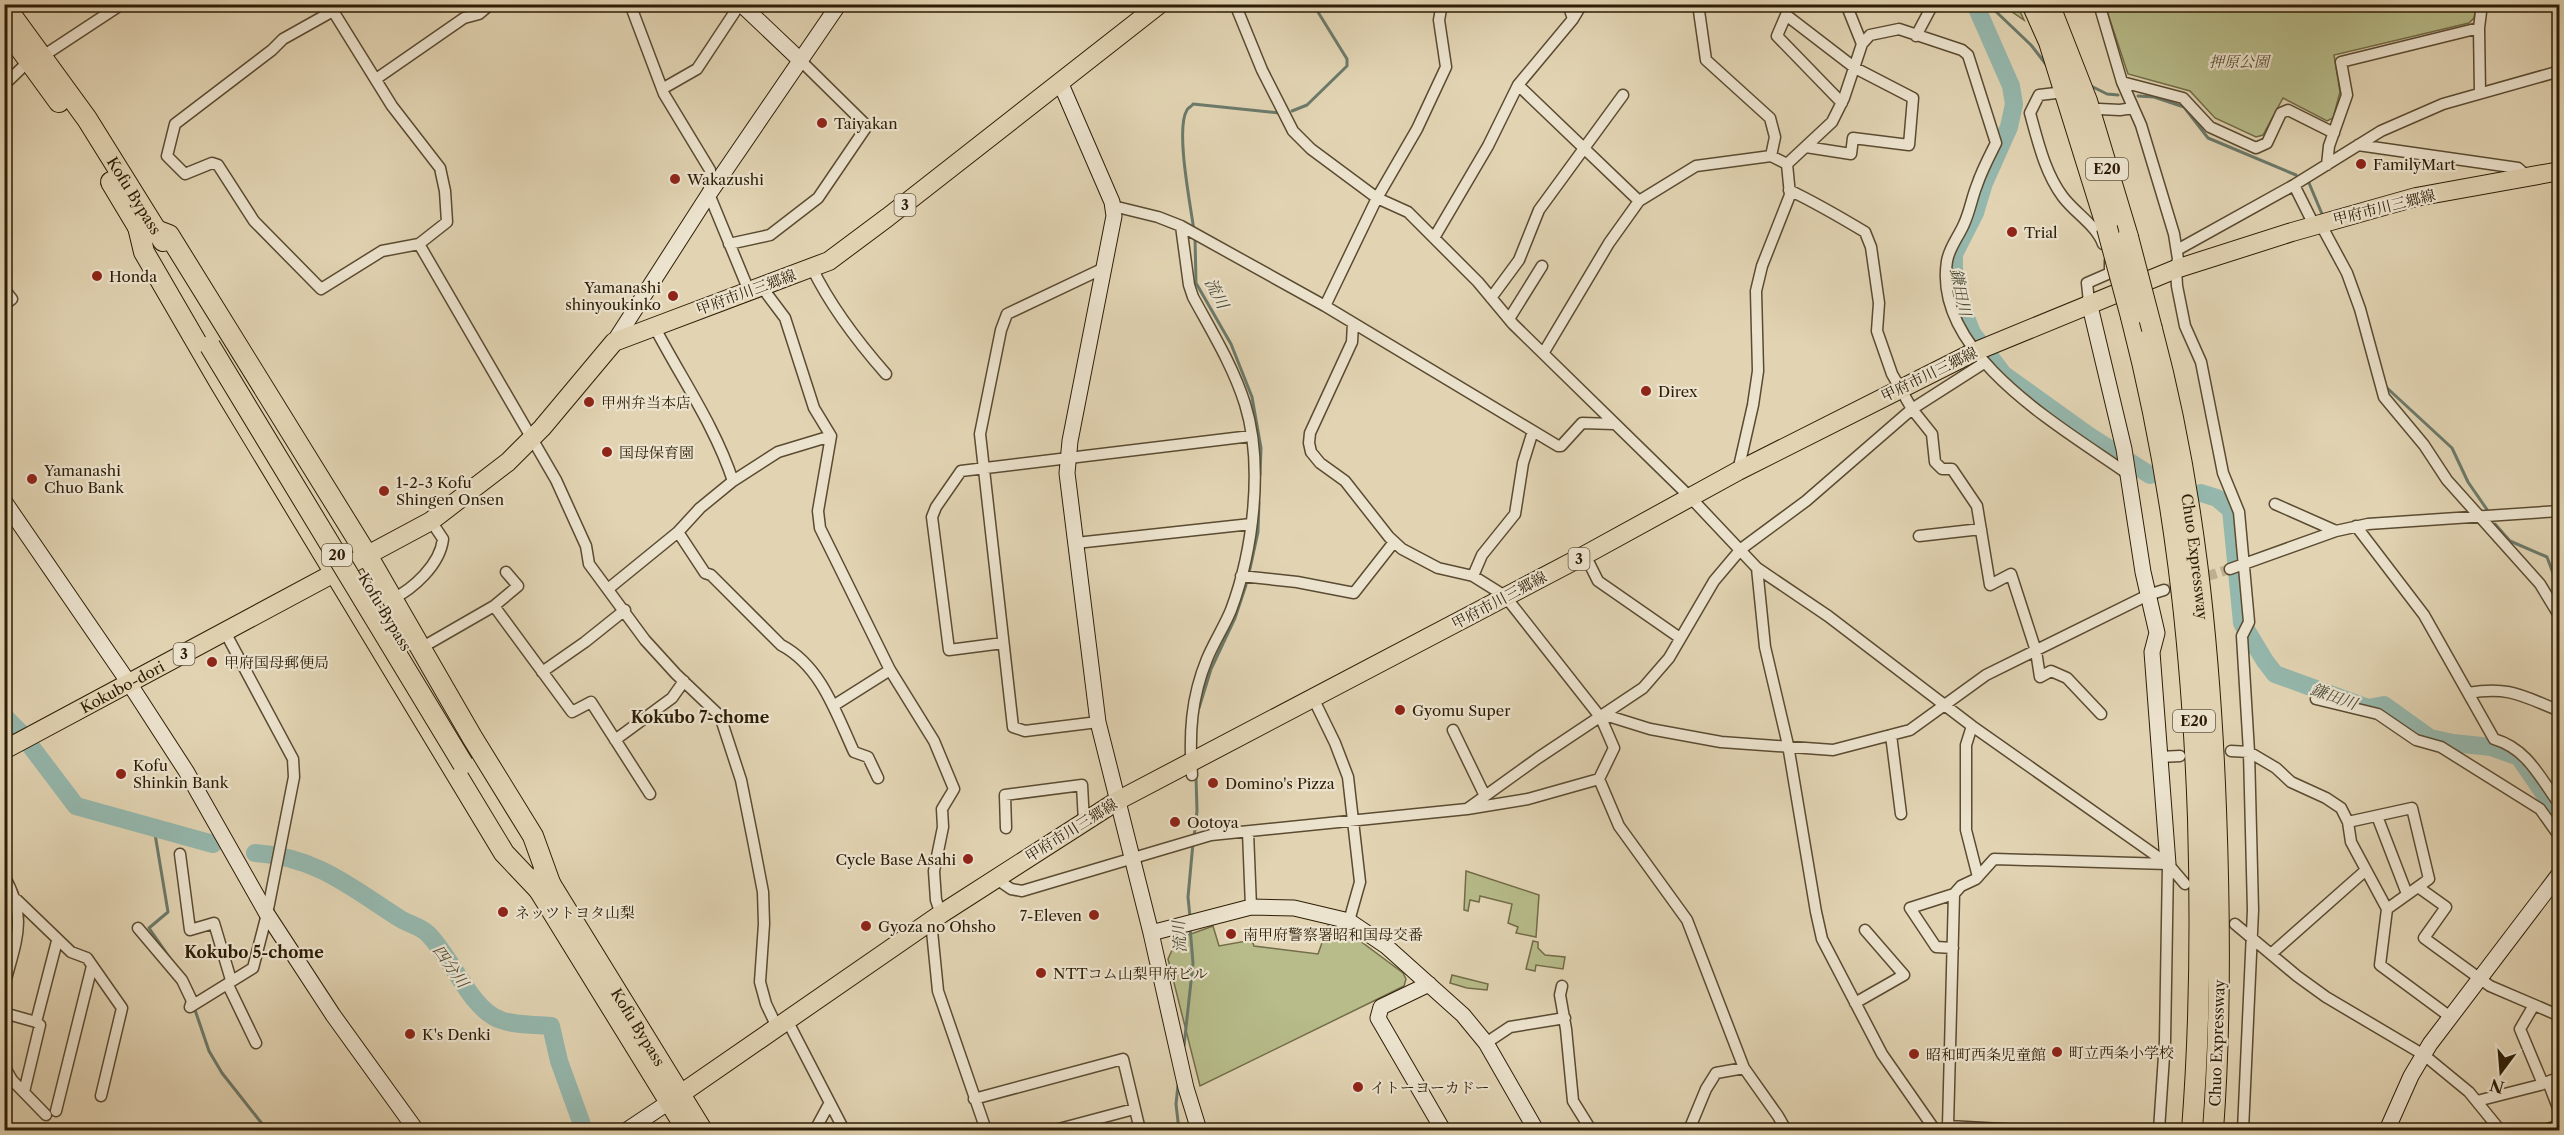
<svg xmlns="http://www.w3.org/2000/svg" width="2564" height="1135" font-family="'Libre Caslon Text','Noto Serif JP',serif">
<rect width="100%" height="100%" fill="#e2d4b3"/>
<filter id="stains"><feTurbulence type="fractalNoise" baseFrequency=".00333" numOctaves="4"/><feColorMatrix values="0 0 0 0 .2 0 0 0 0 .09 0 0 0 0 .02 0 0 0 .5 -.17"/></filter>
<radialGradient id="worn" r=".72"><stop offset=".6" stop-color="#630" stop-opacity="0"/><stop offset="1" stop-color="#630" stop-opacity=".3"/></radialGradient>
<path fill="#b7bc8a" stroke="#726c48" stroke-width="1.5" d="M2002,5H2017L2024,20Z
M2105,5H2477L2474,18L2469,23L2334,55L2340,92L2333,118L2327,121L2283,98L2263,135L2256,137L2215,118L2190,91L2128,74Z
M1466,871L1539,895L1536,937L1516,933L1518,927L1508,923L1512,904L1480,896L1479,902L1470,900L1468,911L1464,910Z
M1213,926L1219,946L1252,940L1254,946L1318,954L1328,926L1348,932L1403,973L1406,979L1404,986L1390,993L1200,1086L1168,959L1177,939Z
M1533,941L1538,942V948L1545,955L1565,957L1563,969L1536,965L1535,971L1526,969Z
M1452,975L1488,984L1487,990L1467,988L1450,983Z"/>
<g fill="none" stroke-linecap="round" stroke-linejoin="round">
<path stroke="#6b7a6b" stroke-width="3" d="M1988,4L2031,45L2048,67
M2089,85L2107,94L2118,95
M2138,96L2154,97L2184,107L2208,138L2296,175
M1292,111L1307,105L1347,66V59L1313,4
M2309,183L2322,214
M1194,231C1191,207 1175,129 1187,110C1187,109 1193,105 1193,104L1280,113
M1195,237L1196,283L1231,344L1252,397L1261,448L1260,475
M2386,387L2452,448L2468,482L2488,511
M2495,524L2510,541L2547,557L2560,592
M1249,573L1258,532L1259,502
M1199,708L1211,669L1235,618L1246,585
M154,828L168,912L149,928L172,961
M1194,837L1197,811L1196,776
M1190,917L1188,897L1193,843
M194,1007L209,1051L222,1073L267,1130
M1184,1046L1193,963L1190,927
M1178,1085L1176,1104L1179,1130"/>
<path stroke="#95b8ae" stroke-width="18" d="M1975,4L2011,86L2014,104L2009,127L1984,183L1975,213L1954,254V274L1963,310L1972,333L2003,374L2088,435L2150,475
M2201,493L2217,498L2231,510L2242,623L2265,661L2275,674L2368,708L2384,705L2430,738L2453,743L2491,747L2519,757L2560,817
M4,716L20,732L76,806L213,844
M255,853C316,857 349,886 399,918C408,924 420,926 427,933C451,955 470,1010 501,1020C516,1026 535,1024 551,1026L559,1061L584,1130"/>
<path stroke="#beaf90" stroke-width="10" stroke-dasharray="10 5" stroke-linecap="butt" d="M2164,590L2230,569"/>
<g stroke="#5a4b31" stroke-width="13">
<path id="street" d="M329,4L333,11L392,106L440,168L445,191L447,222L419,244L382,251L321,289L254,221L218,165L212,163L185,174L167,156L175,124L272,50L283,39L333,11
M630,4L664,94L710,170L709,194L749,291
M1235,4L1262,70L1293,131L1311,149L1377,198L1408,212L1478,282L1513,324L1690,497L1757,568L1828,616L1972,726L2168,864L2185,884
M1568,4L1573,19
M1698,4L1706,60L1770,118L1775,137L1771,156
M2099,4L2122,82L2141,125L2174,234L2178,259L2176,269L2177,286L2185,326L2201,362L2223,473L2239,512L2249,622L2242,636L2249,752L2253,910L2243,1130
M1916,36L1933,4
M1862,44L1870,35L1899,29L1962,50L1968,55L1996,143C1989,157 1982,170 1977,185C1972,197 1970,211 1964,224C1959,236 1949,248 1947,261C1932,355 2063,428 2128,474
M43,56L122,4
M376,79L464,18L479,14L491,4
M2122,82L2183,98L2210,127L2256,148L2267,143L2281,113L2288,110L2334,133
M4,85L30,60
M1518,85L1639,201
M662,89L697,69L740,4
M2056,93L2039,95L2030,113C2038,142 2045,173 2063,197C2075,213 2097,226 2103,244
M2480,93L2479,28L2482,4
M2099,109L2120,110L2133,108
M2358,145L2518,168L2527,176
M1806,147L1851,154L1853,138L1909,145L1913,98L1855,68L1786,15L1777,36L1842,103
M2327,165L2329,146L2347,95L2341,62L2479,28
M2294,185L2314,225
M1113,206L1158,217L1181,226L1325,306L1558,446H1561L1582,423L1614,424
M2320,223L2347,273L2360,309L2384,397L2424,445L2447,480L2540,584L2560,617
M1181,226L1189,285L1193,297C1212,332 1233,366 1245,404C1264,465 1253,551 1231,610C1224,627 1214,642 1207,659C1191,698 1189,734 1192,775
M1434,238L1488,146L1518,85L1573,19L1582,4
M419,244L556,480L586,546L589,564L645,640L676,674L720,716L741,780L753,840L763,892L764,924L760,982L766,1004L777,1027
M729,244L770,235L818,198L867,126L801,61
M2177,250L2294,185L2381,131L2443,104L2560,71
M812,268C831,307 857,341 886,374
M761,286L785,318L814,408L831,436L818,511L820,528L890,670L934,741L954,789L942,809L943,827L934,871L936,900L941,914
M4,289L12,299L4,305
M1491,298L1519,260L1539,210L1623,95
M2089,302L2087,283L2110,273V261
M1325,306L1377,198L1417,129L1446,67L1439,20L1442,4
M1509,319L1542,266
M1353,323L1352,342L1310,433L1309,443L1311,452L1320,463L1345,481L1389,537L1402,549L1438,568L1473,576L1505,596L1601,718L1614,748L1599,779L1619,826L1687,920L1744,1068L1778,1116L1786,1130
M1544,352L1609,243L1639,201L1696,166L1771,156L1787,164
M1984,363L1912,409L1932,434L1935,462L1942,469H1952L1977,506L1990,585L2011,574L2036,651L2040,677L2051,671L2067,678L2101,714
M1738,471L1753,405L1758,371L1756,291L1762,266L1790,195L1787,164L1832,122L1844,98L1862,44L1846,4
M733,481L778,452L831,436
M2275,504L2336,531
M2356,526L2424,615L2494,739C2528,749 2540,778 2560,805
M678,532L705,573L711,575L781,645C821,666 836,713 854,752L868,757L878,778
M1919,536L1981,529
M1076,543L1251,524
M1585,555L1598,581L1680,638
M1757,568L1765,647L1788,745L1816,912L1822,939L1882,1054L1935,1130
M2230,569L2336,531L2368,524L2560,511
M1241,576L1297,582L1354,593L1394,542
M1473,576L1482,555L1515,514L1523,463L1533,431
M608,589L678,532L700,508L733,481C715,426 681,378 654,326
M391,600C413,589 440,565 443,539L431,521
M494,606L572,712L591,702L650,794
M1003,643L949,650L932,517L936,507L961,471L1251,436
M421,648L494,606L518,586L506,572
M542,672L585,642L625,610
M2468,693C2510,686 2522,696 2560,711
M1313,698L1335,743L1348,777L1360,882L1349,921
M2316,699L2378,714L2416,740L2441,747L2540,809L2560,837
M833,706L890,670
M1605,715L1650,729L1721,742L1833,750L1910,730L1986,675L2148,595L2164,590
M1098,722L1025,731L1013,727L980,434L1001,330L1007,314L1104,268
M1972,726L1966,745V830L1978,877
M1453,730L1485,796
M1891,735L1901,814
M615,740L672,698L684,681
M2231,751L2249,752L2276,768L2291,782L2326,798L2341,808L2348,822L2351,842L2387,909L2380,965L2449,1016
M2159,757L2180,756
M1467,809L1528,799L1599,779
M2377,816L2407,894
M2348,822L2412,808L2429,879L2387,909
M1006,828L1005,795L1082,785L1084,822
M1248,832L1251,907
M180,854L190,930L214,923L231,980
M4,876C29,919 15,942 4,987
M995,878L1011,889L1022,891L1211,835L1467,809L1538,758L1643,688L1669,658L1714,581L1741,549L1806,501L1912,409L1892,374L1877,331L1879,303L1871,247L1865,232C1840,217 1816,203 1789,190
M2418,887L2446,907L2424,938L2490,986L2560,1016
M17,900L71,952L87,958L122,1008L101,1096
M931,921L938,991L986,1130
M2235,924L2297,976L2326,997L2424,1055L2469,1092L2500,1130
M138,928L182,980L192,1001L190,1007
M1953,948L1936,947L1910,908L1954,894
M2271,954L2366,870
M228,985L256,1043
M1562,986L1560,995L1566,1029L1573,1101L1591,1130
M1855,1003L1904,975L1865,930
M2534,1005L2520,1029L2543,1084
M190,1007L253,968L267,914L294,777L293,759L225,632
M4,1013L36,1022
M787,1020L844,1130
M1486,1043L1510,1027L1565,1018
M4,1066L12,1080L46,1115
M2548,1082L2560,1113
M24,1092L40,1025L36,1022L57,941
M974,1099L1123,1059L1140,1130
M2477,1101L2540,1085L2560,1077
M56,1111L92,966
M815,1130L829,1104
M1055,1130L1134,1109
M1689,1130L1706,1089L1716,1073L1744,1068
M2020,1130L1948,1126L1954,894L1961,886L1976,879L1994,859L2168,864
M2159,1130L2165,1041L2168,864
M2545,1130L2560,1125"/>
</g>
<g stroke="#2d1d06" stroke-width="17">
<path id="secondary" d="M741,4L801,61
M1060,82L1112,202L1114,216L1070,441L1067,473L1098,722L1151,933L1186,1088L1199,1130
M2089,302L2124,449L2143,572L2157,633L2152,652L2168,864
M614,342L709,194L839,4
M4,501L129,683L186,771L267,914L333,1015L416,1130
M1151,933L1251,907L1294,908L1349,921L1386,946L1463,1015L1486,1043L1536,1130
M1429,984L1381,1007L1378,1018L1443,1130
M627,1130L669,1102
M2387,1130L2411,1076L2430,1044L2560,873"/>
</g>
<g stroke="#2d1d06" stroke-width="20">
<g id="primary">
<path id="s1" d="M4,750L431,521L508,462L542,428L614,342L829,261L888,217L1160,4"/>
<path d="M669,1102L941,914L1117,801L1585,555L1738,471L1974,352L2176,269L2292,232L2416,197L2560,171"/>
</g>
</g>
<g stroke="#2d1d06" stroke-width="22">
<g id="highway">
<path d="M2032,4L2049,42L2107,228"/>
<path d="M2049,4L2087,101L2128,237"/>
<path id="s2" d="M4,5L87,119L163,241"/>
<path d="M11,36L59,102"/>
<path d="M111,182L144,237"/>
<path d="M138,227L144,252L220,383L504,853L539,890"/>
<path d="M156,230L169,235L367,555L472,737L533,836L550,883"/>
<path d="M2131,317C2174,483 2192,647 2198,818C2201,922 2200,1027 2192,1130"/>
<path id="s3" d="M2152,329C2194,485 2210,648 2216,809C2220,916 2221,1024 2213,1130"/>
<path id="s4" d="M543,872L702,1130"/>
<path d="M539,890L687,1130"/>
</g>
</g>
<use href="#street" stroke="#ece3ce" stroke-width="10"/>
<use href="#secondary" stroke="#ece3ce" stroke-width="15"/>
<use href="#primary" stroke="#e2d4b3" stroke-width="18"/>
<use href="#highway" stroke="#e2d4b3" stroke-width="20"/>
<g stroke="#2d1d06" stroke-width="22" stroke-linecap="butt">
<path id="highway-bridge" d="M2107,228L2131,317
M2128,237L2152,329
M210,346L463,764"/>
</g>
<use href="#highway-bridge" stroke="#e2d4b3" stroke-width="20"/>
</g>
<g fill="#8f2418" stroke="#ece3ce" stroke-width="2">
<circle cx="822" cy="123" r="6"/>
<circle cx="2361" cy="164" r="6"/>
<circle cx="675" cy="179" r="6"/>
<circle cx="2012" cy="232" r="6"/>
<circle cx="97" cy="276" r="6"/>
<circle cx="673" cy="296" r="6"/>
<circle cx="1646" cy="391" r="6"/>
<circle cx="589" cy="402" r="6"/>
<circle cx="607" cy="452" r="6"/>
<circle cx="32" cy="479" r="6"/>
<circle cx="384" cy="491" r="6"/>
<circle cx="212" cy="662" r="6"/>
<circle cx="1400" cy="710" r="6"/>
<circle cx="121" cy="774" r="6"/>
<circle cx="1213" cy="783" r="6"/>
<circle cx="1175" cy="822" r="6"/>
<circle cx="968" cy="859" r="6"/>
<circle cx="503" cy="912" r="6"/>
<circle cx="1094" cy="915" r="6"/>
<circle cx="866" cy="926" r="6"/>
<circle cx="1231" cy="934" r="6"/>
<circle cx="1041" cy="973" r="6"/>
<circle cx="410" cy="1034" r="6"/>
<circle cx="2057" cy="1052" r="6"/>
<circle cx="1914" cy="1054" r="6"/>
<circle cx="1358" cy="1087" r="6"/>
</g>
<g text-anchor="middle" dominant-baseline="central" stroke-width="4.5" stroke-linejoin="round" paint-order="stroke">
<g fill="#ece3ce" stroke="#665842" stroke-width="1.5">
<rect x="2086" y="158" width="42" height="22" rx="4.5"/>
<rect x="894.5" y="194" width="21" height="22" rx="4.5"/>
<rect x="322" y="544" width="30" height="22" rx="4.5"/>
<rect x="1568.5" y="548" width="21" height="22" rx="4.5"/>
<rect x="173.5" y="643" width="21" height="22" rx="4.5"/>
<rect x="2173" y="710" width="42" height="22" rx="4.5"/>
</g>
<g font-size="14" font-weight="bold" fill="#2d1d06">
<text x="2107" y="169">E20</text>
<text x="905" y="205">3</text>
<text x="337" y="555">20</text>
<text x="1579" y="559">3</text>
<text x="184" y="654">3</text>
<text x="2194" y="721">E20</text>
</g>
<g font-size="15" font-style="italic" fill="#564d2e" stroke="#ece3ce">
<text x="2239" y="61">押原公園</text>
</g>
<g font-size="15" fill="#2d1d06" stroke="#ece3ce" text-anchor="start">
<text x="834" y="123">Taiyakan</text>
<text x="2373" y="164">FamilyMart</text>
<text x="687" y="179">Wakazushi</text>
<text x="2024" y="232">Trial</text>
<text x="109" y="276">Honda</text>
<text x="661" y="287" text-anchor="end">Yamanashi<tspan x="661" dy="17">shinyoukinko</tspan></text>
<text x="1658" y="391">Direx</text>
<text x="601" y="402">甲州弁当本店</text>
<text x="619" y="452">国母保育園</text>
<text x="44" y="470">Yamanashi<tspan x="44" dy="17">Chuo Bank</tspan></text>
<text x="396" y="482">1-2-3 Kofu<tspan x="396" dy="17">Shingen Onsen</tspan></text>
<text x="224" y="662">甲府国母郵便局</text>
<text x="1412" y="710">Gyomu Super</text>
<text x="133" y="765">Kofu<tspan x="133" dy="17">Shinkin Bank</tspan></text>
<text x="1225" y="783">Domino's Pizza</text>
<text x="1187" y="822">Ootoya</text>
<text x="956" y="859" text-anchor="end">Cycle Base Asahi</text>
<text x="515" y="912">ネッツトヨタ山梨</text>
<text x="1082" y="915" text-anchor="end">7-Eleven</text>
<text x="878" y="926">Gyoza no Ohsho</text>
<text x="1243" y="934">南甲府警察署昭和国母交番</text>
<text x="1053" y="973">NTTコム山梨甲府ビル</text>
<text x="422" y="1034">K's Denki</text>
<text x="2069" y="1052">町立西条小学校</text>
<text x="1926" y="1054">昭和町西条児童館</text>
<text x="1370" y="1087">イトーヨーカドー</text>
</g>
<g font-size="15" fill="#2d1d06" stroke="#ece3ce">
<text stroke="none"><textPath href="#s2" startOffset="231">Kofu Bypass</textPath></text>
<text transform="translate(2384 207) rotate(-14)">甲府市川三郷線</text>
<text transform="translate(746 292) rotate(-20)">甲府市川三郷線</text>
<text transform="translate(1929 374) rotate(-26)">甲府市川三郷線</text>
<text stroke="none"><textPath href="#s3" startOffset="232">Chuo Expressway</textPath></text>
<text transform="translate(1499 600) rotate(-28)">甲府市川三郷線</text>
<text transform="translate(385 612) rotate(59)">Kofu Bypass</text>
<text stroke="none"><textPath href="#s1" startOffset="134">Kokubo-dori</textPath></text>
<text transform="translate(1071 830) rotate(-32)">甲府市川三郷線</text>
<text stroke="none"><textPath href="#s4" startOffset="182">Kofu Bypass</textPath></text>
<text transform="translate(2217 1043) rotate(-88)">Chuo Expressway</text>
</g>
<g font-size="16" font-style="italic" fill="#4c4c38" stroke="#ece3ce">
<text transform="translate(1961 292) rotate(78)">鎌田川</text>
<text transform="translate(1217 293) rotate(63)">流川</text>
<text transform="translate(2334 696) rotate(20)">鎌田川</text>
<text transform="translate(1179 937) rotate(-94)">流川</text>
<text transform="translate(451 966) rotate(54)">四分川</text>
</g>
<g font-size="16" font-weight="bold" fill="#2d1d06" stroke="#ece3ce">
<text x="700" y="717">Kokubo 7-chome</text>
<text x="254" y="952">Kokubo 5-chome</text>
</g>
</g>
<rect width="2564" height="1135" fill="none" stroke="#e2d4b3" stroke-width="24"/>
<rect x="6" y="6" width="2552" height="1123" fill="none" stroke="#2d1d06" stroke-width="3"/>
<rect x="12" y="12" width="2540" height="1111" fill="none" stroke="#2d1d06" stroke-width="1.5"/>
<g transform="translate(2501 1072) rotate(196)" stroke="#ece3ce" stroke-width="4.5" paint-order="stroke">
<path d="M0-4.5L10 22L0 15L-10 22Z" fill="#2d1d06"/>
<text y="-9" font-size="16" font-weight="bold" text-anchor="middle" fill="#2d1d06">N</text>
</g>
<rect width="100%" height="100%" filter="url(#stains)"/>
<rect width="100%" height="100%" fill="url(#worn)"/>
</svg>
